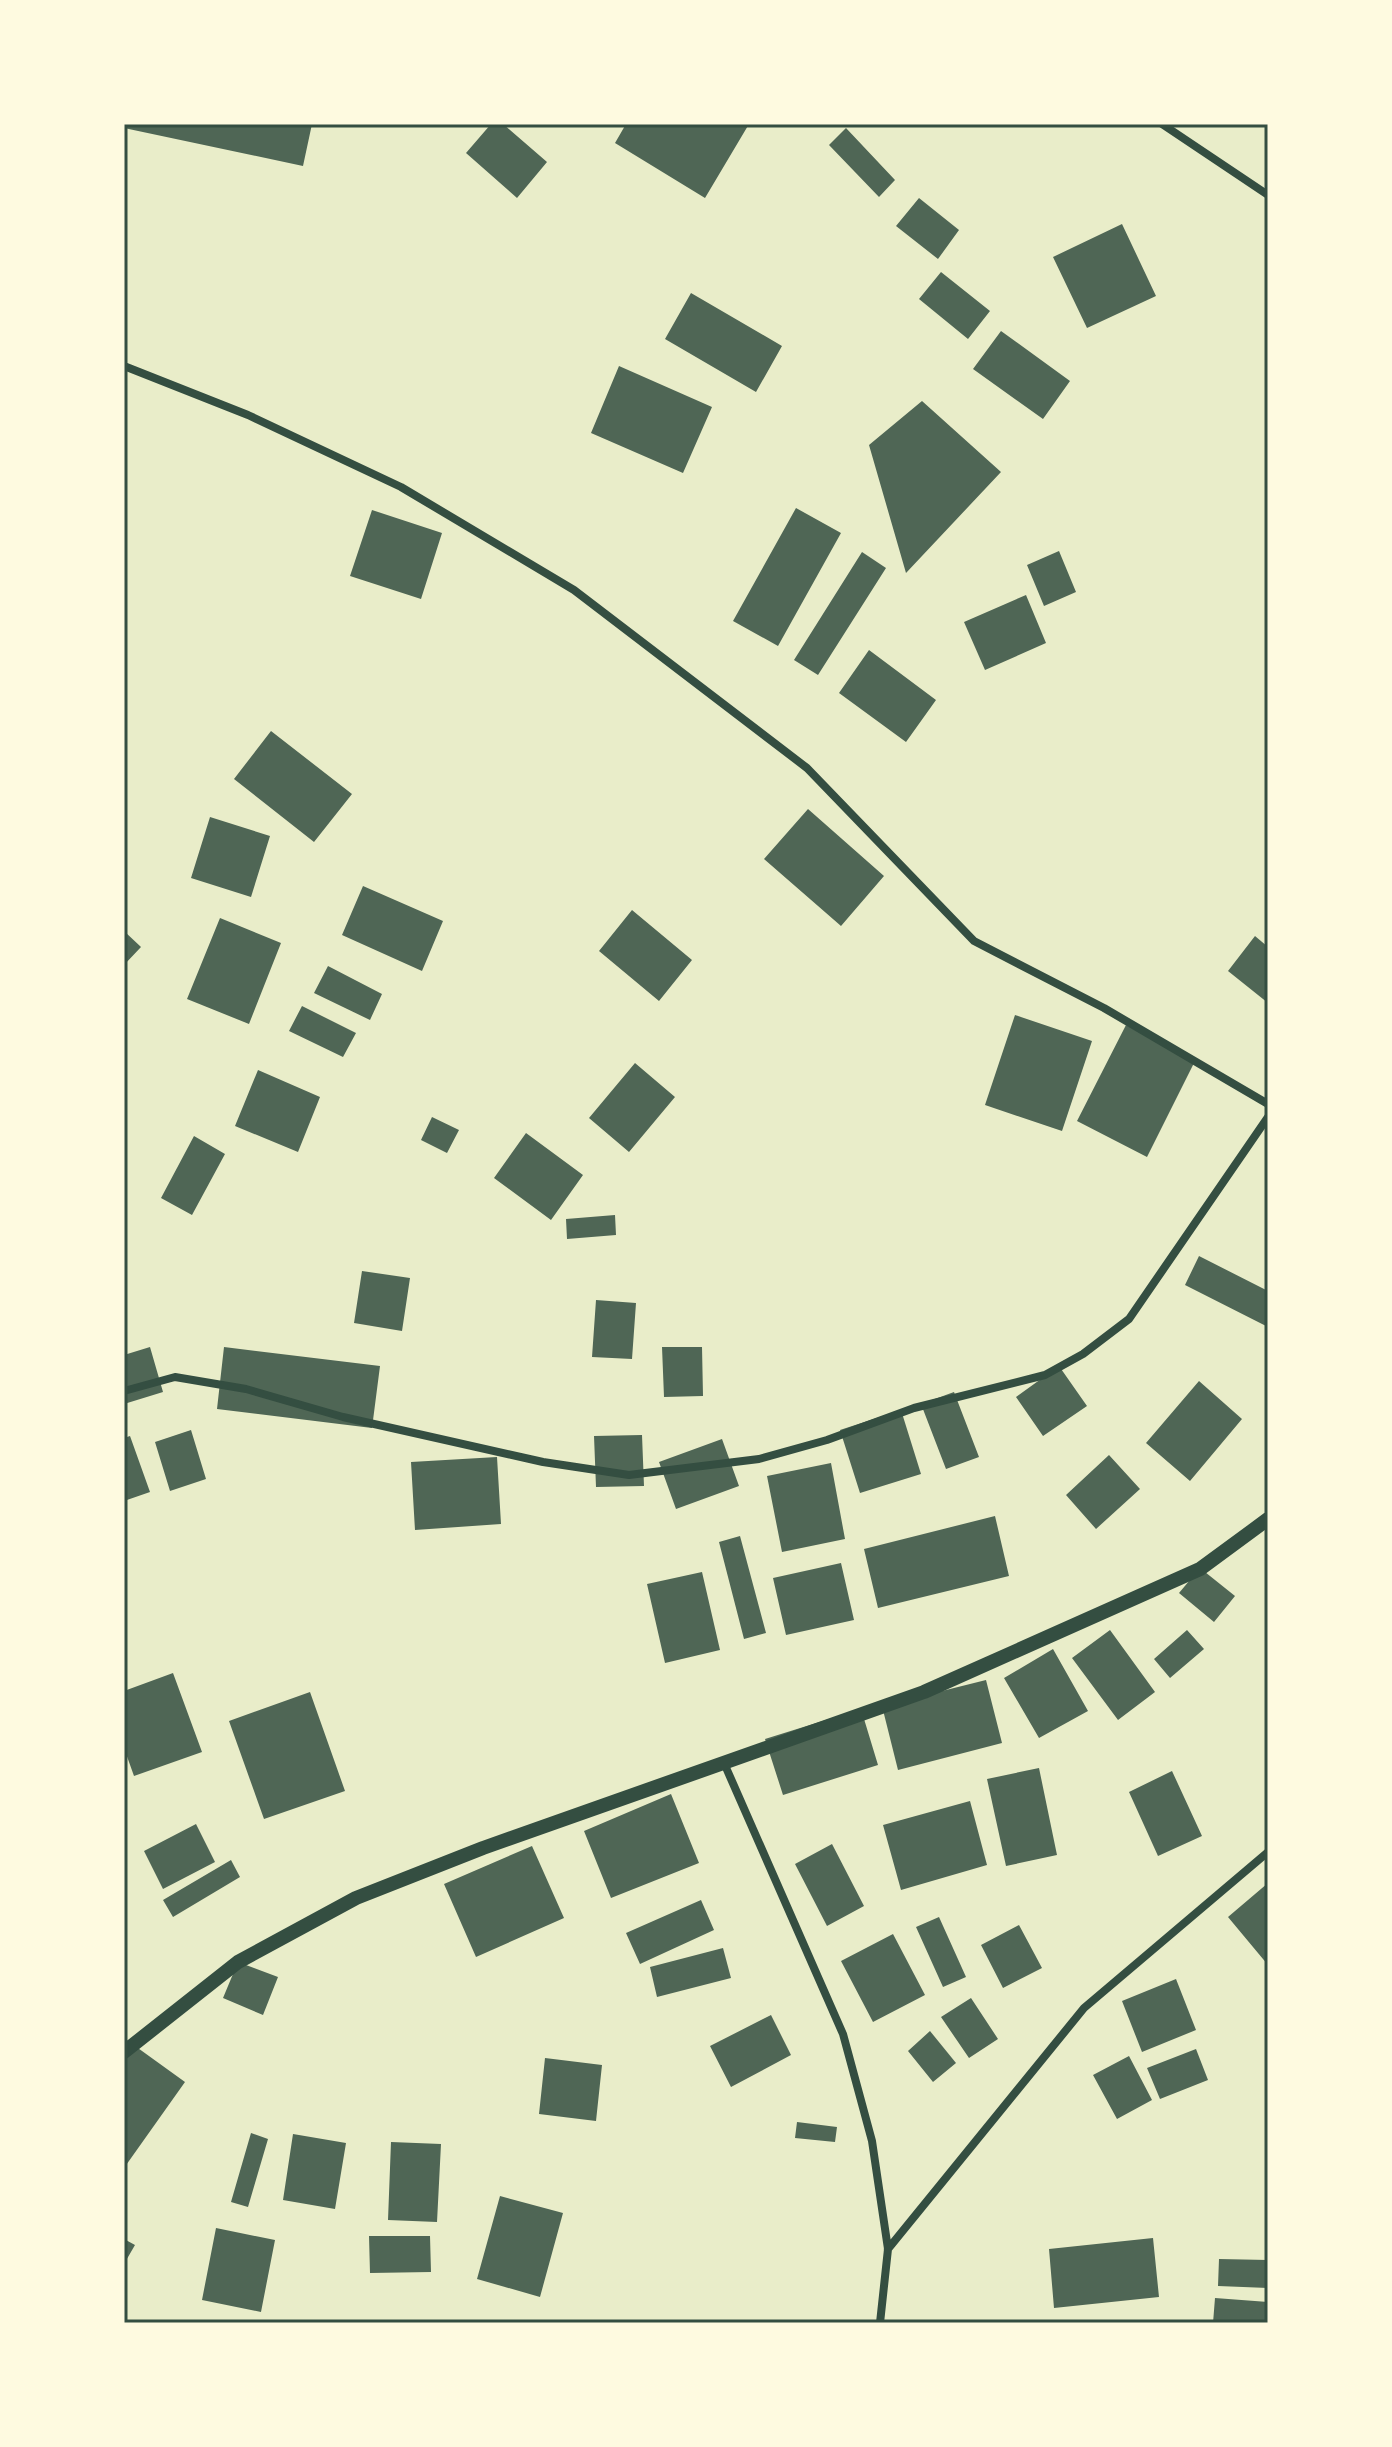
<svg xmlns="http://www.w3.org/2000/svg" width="1392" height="2447" font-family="'Alegreya Sans',sans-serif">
<rect width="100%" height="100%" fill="#e9edc9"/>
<path fill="#4f6655" d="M124,124H312L303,166L124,128Z
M491,124H503L547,162L517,198L466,153Z
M626,124H749L705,198L615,143Z
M846,128L895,180L879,197L829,145Z
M919,198L959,230L938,259L896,226Z
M1122,224L1156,296L1087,328L1053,257Z
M941,272L990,311L968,339L919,299Z
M691,293L782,346L756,392L665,339Z
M1001,331L1070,381L1043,419L973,369Z
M619,366L712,407L683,473L591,433Z
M922,401L1001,472L906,573L869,445Z
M796,508L841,533L778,646L733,621Z
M372,510L442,533L421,599L350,576Z
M1059,551L1076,592L1044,606L1027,565Z
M862,552L886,568L818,675L794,660Z
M1026,595L1046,643L985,670L964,622Z
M869,650L936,700L906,742L839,693Z
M271,731L352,794L314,842L234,779Z
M808,809L884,876L841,926L764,859Z
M210,817L270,836L251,897L191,878Z
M363,886L443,921L422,971L342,935Z
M632,910L692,960L659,1001L599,951Z
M220,918L281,943L249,1024L187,999Z
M124,931L141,947L124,965Z
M1255,936L1268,947V1003L1228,971Z
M328,966L382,994L370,1020L314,993Z
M302,1006L356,1033L343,1057L289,1031Z
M1015,1015L1092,1041L1062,1131L985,1105Z
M1126,1025L1195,1061L1147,1157L1077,1121Z
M635,1063L675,1097L629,1152L589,1118Z
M258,1070L320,1097L298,1152L235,1126Z
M432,1117L459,1130L447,1153L421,1140Z
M526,1133L583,1175L551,1220L494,1178Z
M194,1136L225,1154L192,1215L161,1198Z
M615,1215L616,1235L567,1239L566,1219Z
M1199,1256L1268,1291V1327L1185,1285Z
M362,1271L410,1278L402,1331L354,1323Z
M596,1300L636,1303L632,1359L592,1357Z
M150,1347L163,1392L124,1404V1355Z
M224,1347L380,1366L372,1428L217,1409Z
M662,1347H702L703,1396L664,1397Z
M1059,1366L1087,1406L1043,1436L1016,1397Z
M1199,1381L1242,1419L1190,1481L1146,1443Z
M954,1392L979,1457L946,1469L921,1404Z
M901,1410L921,1474L860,1493L840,1430Z
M191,1430L206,1479L170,1491L155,1442Z
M642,1435L644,1486L596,1487L594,1436Z
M130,1436L150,1492L124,1501V1438Z
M722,1439L739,1486L676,1509L659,1462Z
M1109,1455L1140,1489L1096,1529L1066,1495Z
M497,1457L501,1524L415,1530L411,1462Z
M831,1463L845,1539L782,1552L767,1476Z
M995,1516L1009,1576L878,1608L864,1549Z
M740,1536L766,1633L744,1639L719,1542Z
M841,1563L854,1620L786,1635L773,1578Z
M1200,1568L1235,1596L1214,1622L1179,1593Z
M702,1572L720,1650L665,1663L647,1584Z
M1110,1630L1155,1692L1118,1720L1072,1658Z
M1187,1630L1204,1649L1170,1678L1154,1659Z
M1053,1649L1088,1711L1039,1738L1004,1678Z
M173,1673L202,1752L134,1776L124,1748V1691Z
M986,1680L1002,1743L898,1770L882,1706Z
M310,1692L345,1791L264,1819L229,1721Z
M861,1709L878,1765L783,1795L765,1739Z
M1039,1768L1057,1855L1006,1866L987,1779Z
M1172,1771L1202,1836L1158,1856L1129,1792Z
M671,1794L699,1863L611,1898L584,1831Z
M970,1801L987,1865L901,1890L883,1825Z
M196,1824L215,1862L163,1889L144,1851Z
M832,1844L864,1906L827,1926L795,1864Z
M532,1846L564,1918L476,1957L444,1884Z
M231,1860L240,1877L173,1917L163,1900Z
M1268,1883V1965L1228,1917Z
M701,1900L714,1930L640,1964L626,1933Z
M939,1917L966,1977L943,1987L916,1927Z
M1019,1925L1042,1968L1003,1988L981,1945Z
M893,1934L925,1995L873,2022L841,1961Z
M723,1948L731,1978L657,1997L650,1967Z
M238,1962L278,1977L263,2015L223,1998Z
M1176,1979L1196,2030L1142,2052L1122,2001Z
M971,1998L998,2039L969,2058L941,2017Z
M771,2015L791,2055L731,2087L710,2046Z
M930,2031L956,2063L933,2082L908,2051Z
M124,2038L185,2082L124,2168Z
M1196,2049L1208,2080L1160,2099L1147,2068Z
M1129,2056L1152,2100L1117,2119L1093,2075Z
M545,2058L602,2065L596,2121L539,2114Z
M797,2122L837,2127L835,2142L795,2138Z
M251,2133L268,2139L248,2207L231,2202Z
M293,2134L346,2143L335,2209L283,2200Z
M391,2142L441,2144L437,2222L388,2220Z
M500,2196L563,2213L540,2297L477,2279Z
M216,2228L275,2240L261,2312L202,2300Z
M369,2236H430L431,2272L370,2273Z
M1153,2238L1159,2297L1054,2308L1049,2249Z
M124,2239L135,2245L124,2264Z
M1219,2259L1268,2260V2288L1218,2286Z
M1215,2298L1268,2302V2323H1213Z"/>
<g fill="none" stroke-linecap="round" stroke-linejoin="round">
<path stroke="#344e41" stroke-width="8" d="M1162,124L1268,195
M124,366L248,415L401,487L574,590L807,768L974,941L1104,1008L1268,1104
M124,1391L175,1377L246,1389L343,1417L543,1462L629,1475L759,1459L827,1440L914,1408L1045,1375L1083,1354L1129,1319L1268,1117
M724,1763L843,2034L872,2141L888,2249L880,2323
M888,2249L1084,2008L1268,1852"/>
<path stroke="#344e41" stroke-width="14" d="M124,2052L238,1962L356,1898L483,1848L924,1692L1200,1569L1268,1519"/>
</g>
<rect width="1392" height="2447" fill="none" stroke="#fefae0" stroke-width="252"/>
<rect x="126" y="126" width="1140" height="2195" fill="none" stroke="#344e41" stroke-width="3"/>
</svg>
